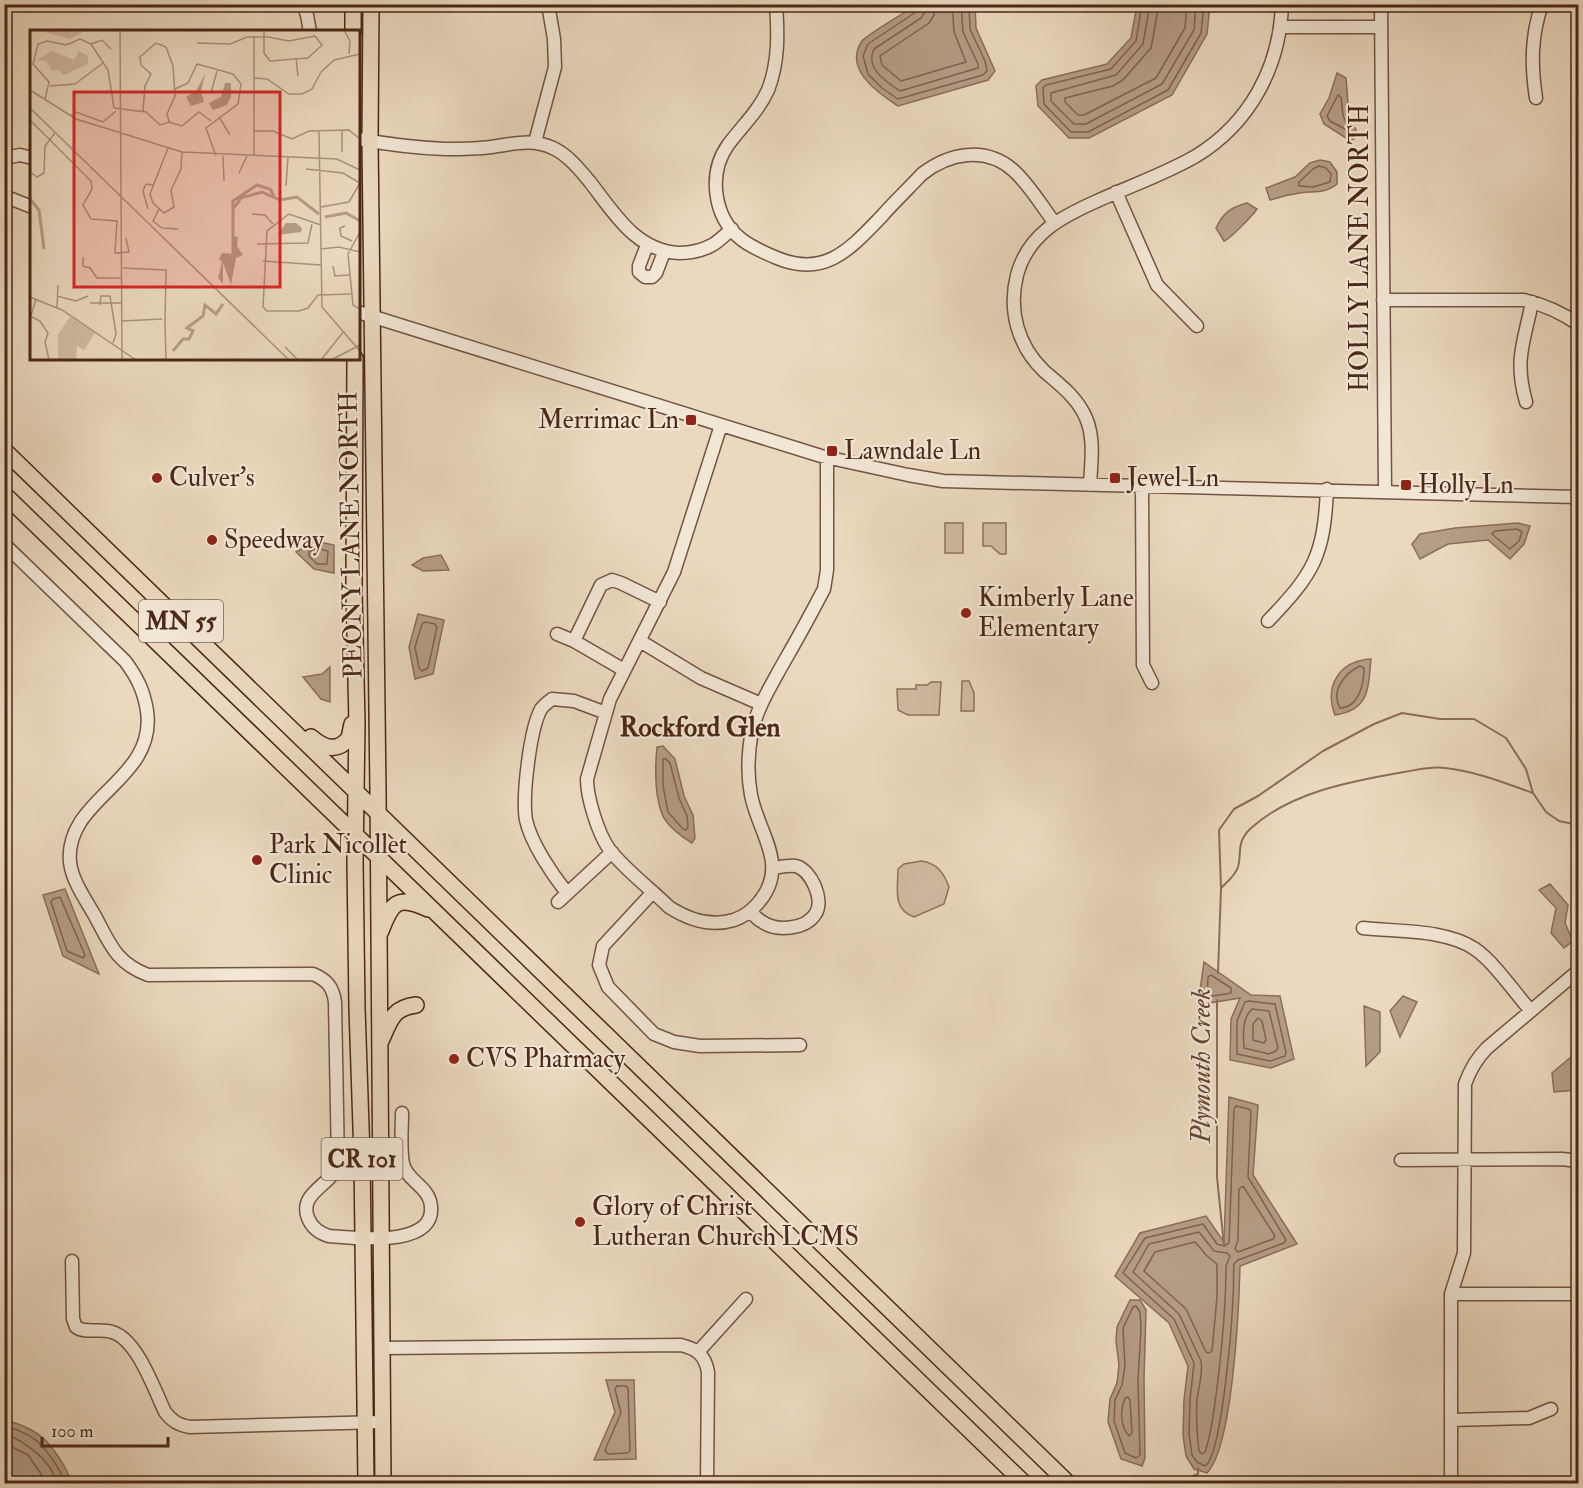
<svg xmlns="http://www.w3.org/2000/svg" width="1583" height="1488" font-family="'IM FELL Double Pica',serif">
<rect width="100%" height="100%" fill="#ebd9bf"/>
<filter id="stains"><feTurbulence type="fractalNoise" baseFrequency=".00333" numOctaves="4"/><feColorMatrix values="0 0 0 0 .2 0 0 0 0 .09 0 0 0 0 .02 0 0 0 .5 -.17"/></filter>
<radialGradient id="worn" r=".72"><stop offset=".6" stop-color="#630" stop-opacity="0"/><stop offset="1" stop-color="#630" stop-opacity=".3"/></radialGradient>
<path fill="#d0bba3" stroke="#8e725e" stroke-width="1.5" d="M945,523H963V553H945Z
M983,523H1006V554H1000L991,546H983Z
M962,681H969L974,693V711H961Z
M931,682H941L939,715H908L898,710L897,689H916V685H927Z
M921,861C937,863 944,873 949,887L944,904L914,917C892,909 898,889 898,869L904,864Z"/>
<path fill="#b59d86" stroke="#8b6e5a" stroke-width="1.5" d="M916,5H975L976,28L995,71L988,80L898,106C878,93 843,69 862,41C866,35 906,12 916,5Z
M1137,5H1210L1207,34L1172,95L1089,138H1069L1038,106L1036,86L1042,80L1107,64L1131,38Z
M1337,73L1346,78L1349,115L1356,130L1354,139L1349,140L1324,124L1320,114L1329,98Z
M1320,160L1330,162L1337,172V184C1325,195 1309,190 1295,194C1286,195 1278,198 1270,200L1266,188L1295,177L1310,163Z
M1247,203L1257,209C1253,215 1230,239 1224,241L1216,228C1223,213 1231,207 1247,203Z
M1518,523L1530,526L1524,544L1510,559L1488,540L1448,544L1420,559L1412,544L1420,534L1455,528Z
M315,541L334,545V573L314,569L296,552Z
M441,555L449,570L423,571L412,565L423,558Z
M418,614L444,620L433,674L415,679L409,647Z
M1371,659C1368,688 1370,710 1335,715C1324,686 1339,661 1371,659Z
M330,667V702L321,699L303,677L322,674Z
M663,746L675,759L684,796L693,815L695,838L692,843C682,837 666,825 662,814C654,793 655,768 657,747Z
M1550,884L1568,905L1565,923L1573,941L1564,948L1551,933L1556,908L1539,890Z
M65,889L99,974L63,956L43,895Z
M1204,962L1251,995L1280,996L1294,1059L1271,1068L1230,1060L1231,1019L1240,998L1198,1005Z
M1403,996L1417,1002L1400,1037L1390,1011Z
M1364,1006L1380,1012V1052L1366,1066Z
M1578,1051V1090L1554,1092L1552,1073Z
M1229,1097L1258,1105L1253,1175L1297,1244L1240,1266C1239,1307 1233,1446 1207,1473L1194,1469L1186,1456L1183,1435L1184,1400L1188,1366L1169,1323L1115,1276L1140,1233L1206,1216L1224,1242Z
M1130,1300H1140L1146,1310L1144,1380L1145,1458L1142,1466L1121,1459L1108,1422L1110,1399L1117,1383L1119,1365L1116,1341L1117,1327Z
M606,1380H634L636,1459L594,1460L615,1412Z
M4,1420C16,1422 34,1430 43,1438C52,1446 69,1470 70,1481L62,1484L5,1483Z"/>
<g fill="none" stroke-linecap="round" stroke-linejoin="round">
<path stroke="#80624f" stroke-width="1.5" d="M919,4L916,12L868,44L863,56L868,74L882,88L898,99L983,75L987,71L985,61L970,29L969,4
M926,4L925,12L921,18L874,49C865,68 885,81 900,91L978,68V64L963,32L961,4
M935,4L934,15L929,23L880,56L882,65L901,81L966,62L954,32L952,4
M1142,4L1136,41L1111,69L1046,85L1043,88L1044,104L1071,132H1088L1168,90L1201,33L1204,4
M1150,4L1143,44L1116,75L1051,93V101L1074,124H1086L1162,84L1194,30L1196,4
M1159,4L1151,48L1123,80L1113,86L1065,98V102L1078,115H1084L1156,78L1185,28L1187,4
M1338,95L1341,97L1343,116L1348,126L1345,129L1330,121L1327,116Z
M1319,166L1326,168L1331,174L1330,182L1313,187L1299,186V182L1313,169Z
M1517,529L1522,532L1519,541L1510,549L1492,534L1495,531Z
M316,548L328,551L327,564H317L309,556V552Z
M425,622L435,624L437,627L428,668L422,671L419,668L415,647L422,624Z
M1360,666L1364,668C1364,684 1359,707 1340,708C1330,691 1345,673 1360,666Z
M663,759H666L670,763L679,798L687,816L688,827L686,830L683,829L668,812L663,786Z
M60,897L85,955L83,958L67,951L51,902L53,899Z
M1211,975L1231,988V993L1207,997L1208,977Z
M1249,1001L1275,1004L1286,1053L1285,1056L1270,1061L1237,1054V1021L1245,1002Z
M1252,1009L1269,1011L1278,1048L1276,1051L1269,1054L1244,1048C1243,1034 1242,1018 1252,1009Z
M1258,1018L1262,1021L1266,1040L1264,1043L1253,1040V1024Z
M1236,1106L1249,1109L1251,1111L1248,1177L1286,1240L1284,1243L1238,1260L1234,1264C1233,1275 1234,1286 1233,1297C1232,1323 1222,1455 1205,1466L1197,1462L1192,1455L1189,1434L1190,1400L1194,1363L1174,1319L1123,1273L1145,1238L1203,1224L1217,1244L1224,1246L1229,1243L1234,1109Z
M1243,1186L1275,1236L1273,1239L1238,1252L1235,1249L1238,1240L1239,1189Z
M1199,1232L1214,1251L1227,1253L1230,1256L1226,1266C1226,1307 1222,1347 1217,1388C1214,1409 1212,1432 1205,1452L1202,1454L1199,1451C1197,1434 1196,1416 1197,1399C1199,1387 1203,1373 1201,1361L1179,1314L1133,1272L1149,1244Z
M1195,1242L1207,1256L1217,1264V1297L1212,1351L1209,1353L1206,1352L1186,1309L1144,1271L1155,1252Z
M1136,1306L1140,1312L1141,1328L1138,1380L1140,1455L1136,1458L1125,1453L1114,1421L1115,1400L1122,1385L1125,1366L1123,1328L1133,1307Z
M617,1386H626L628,1388L630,1451L627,1453L608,1454L605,1450L621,1413L615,1389Z
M1128,1397L1130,1400L1132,1433L1129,1436C1120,1426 1120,1410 1125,1398Z
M4,1426C15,1428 32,1436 39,1443C47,1451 64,1473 64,1484
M4,1433C25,1442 52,1460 57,1484
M4,1443L28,1455L48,1484"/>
<path stroke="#8b6e5a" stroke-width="2" d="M1221,888C1227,882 1235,876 1238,867C1242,852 1236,843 1250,829C1290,792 1352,781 1404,772C1417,770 1431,766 1445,768C1475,771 1505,783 1533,793
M1218,973L1221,888L1219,830L1234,809L1258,796L1323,751L1374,724L1402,713L1440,719H1474L1506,738L1526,769L1533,793L1546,812L1559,821L1578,825
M1217,1000V1177L1224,1246
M1190,1484L1191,1477L1198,1474V1468"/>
<g stroke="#735442" stroke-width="15">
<path id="minor" d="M303,4L307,15L310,32
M776,4C778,33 779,62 768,90C758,112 742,126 728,145C708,173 713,217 741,239C751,247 765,253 777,258C825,278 850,249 881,217C894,202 909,188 922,174C949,153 985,146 1013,170C1029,184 1041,205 1054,222
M1381,4L1385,491
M1281,27H1381
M1536,98C1531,65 1531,36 1542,4
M358,139C386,144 417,148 445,149C460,149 476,149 491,147C513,144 532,138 553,148C568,155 580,170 590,182C614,213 636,251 679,253C691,253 704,250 714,244C720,240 726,234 732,229
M535,142L555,67L554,39L548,4
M4,158L20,155L32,158
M1116,192L1157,285L1197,326
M4,196L32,207
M647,245L639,266V272L645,277H652L656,273L664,252
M1383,300H1524C1545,305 1561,312 1578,324
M358,312L821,456L908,475L943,481L1578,497
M1526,402C1514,359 1524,343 1532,302
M721,425L674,572L610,699L587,779C587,798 598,833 609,849C625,870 651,889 669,907C689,920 711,927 734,920C745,916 752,911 759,902C790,865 758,833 751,795C747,774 748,752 752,731C757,709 769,689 780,669C795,643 810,616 824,589L827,570V458
M1090,485C1091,463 1095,439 1086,418C1077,397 1060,385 1044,371C1018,346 1008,311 1017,275C1028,234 1061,217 1097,201C1130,186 1165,174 1196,156C1250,123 1280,67 1282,4
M1142,487L1143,665L1152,683
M4,544L125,661C137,677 144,691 147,711C157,781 64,798 70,862C72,881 86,900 95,916C110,944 116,963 148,975L313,974C327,980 333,987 335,1002L338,1164C333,1185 298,1192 308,1218C312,1228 319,1233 329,1236C355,1238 442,1249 430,1201C426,1186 407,1180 403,1164C400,1148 402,1129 402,1113
M1268,621C1314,573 1324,556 1327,489
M557,634L574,641L624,670
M574,641L601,585L612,580L621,583L660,602
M640,641L701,678L761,704
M653,892L603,946L599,965L608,987L654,1034L674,1042L700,1046L800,1045
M567,893C552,874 531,843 526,820C522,797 530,729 541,709C544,705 548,702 552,699L574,701L606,713
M558,902L612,852
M751,912C754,915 757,919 761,921C776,932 806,930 816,913C824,899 811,870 796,866C789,865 780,867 773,868
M1363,928C1398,932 1446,929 1475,949C1495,963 1514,992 1531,1011
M1401,1160L1562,1159L1578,1161
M72,1261L73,1319L76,1327C86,1334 100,1328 112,1332C137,1339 154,1389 165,1412C172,1421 178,1425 190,1427L383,1422
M1451,1294H1578
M382,1348L681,1345C697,1349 705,1355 708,1372L707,1484
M698,1352L746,1299
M1451,1420L1529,1418L1551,1409
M1451,1484V1294L1464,1253L1465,1084C1470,1070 1476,1059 1487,1048L1578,971"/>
</g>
<g stroke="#4b2818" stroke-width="18">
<path id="major" d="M371,4L370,141L378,792L383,1484
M353,32V4
M355,358L354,590L357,724L355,862L357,1008L362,1157L366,1484
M4,450L1069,1484
M4,494L1025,1484
M311,737C324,748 337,753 349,738L352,724
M381,931C392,902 397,895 428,909
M381,1041C390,1021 392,1008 416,1005"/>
</g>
<use href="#minor" stroke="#f2e6d5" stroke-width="12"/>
<use href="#major" stroke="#ebd9bf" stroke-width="15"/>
</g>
<g fill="#8f2418" stroke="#f2e6d5" stroke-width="2">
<rect x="685" y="414" width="12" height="12" rx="3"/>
<rect x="826" y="445" width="12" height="12" rx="3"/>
<circle cx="157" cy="478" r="6"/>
<rect x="1109" y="472" width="12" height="12" rx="3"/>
<rect x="1400" y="479" width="12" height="12" rx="3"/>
<circle cx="212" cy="540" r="6"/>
<circle cx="966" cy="613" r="6"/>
<circle cx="257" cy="860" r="6"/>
<circle cx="454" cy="1059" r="6"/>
<circle cx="580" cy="1222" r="6"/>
</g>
<g text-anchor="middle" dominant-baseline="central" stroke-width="4.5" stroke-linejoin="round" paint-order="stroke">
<g fill="#f2e6d5" stroke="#7d6151" stroke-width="1.5">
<rect x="139" y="600" width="84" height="42" rx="4.5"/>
<rect x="321.5" y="1138" width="81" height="42" rx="4.5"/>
</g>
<g font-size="24" font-weight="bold" fill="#4b2818">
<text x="181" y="621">MN 55</text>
<text x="362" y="1159">CR 101</text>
</g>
<g font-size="26" fill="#4b2818" stroke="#f2e6d5">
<text transform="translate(1360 248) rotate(-90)">HOLLY LANE NORTH</text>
<text transform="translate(351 535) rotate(-91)">PEONY LANE NORTH</text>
</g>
<g font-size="26" fill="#4b2818" stroke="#f2e6d5" text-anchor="start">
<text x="679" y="420" text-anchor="end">Merrimac Ln</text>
<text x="844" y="451">Lawndale Ln</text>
<text x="169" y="478">Culver's</text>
<text x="1127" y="478">Jewel Ln</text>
<text x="1418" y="485">Holly Ln</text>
<text x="224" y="540">Speedway</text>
<text x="978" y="598">Kimberly Lane<tspan x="978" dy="30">Elementary</tspan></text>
<text x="269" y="845">Park Nicollet<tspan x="269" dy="30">Clinic</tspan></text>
<text x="466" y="1059">CVS Pharmacy</text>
<text x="592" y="1207">Glory of Christ<tspan x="592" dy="30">Lutheran Church LCMS</tspan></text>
</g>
<g font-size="27" font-weight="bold" fill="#4b2818" stroke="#f2e6d5">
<text x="700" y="727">Rockford Glen</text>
</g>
<g font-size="27" font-style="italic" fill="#664534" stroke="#f2e6d5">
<text transform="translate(1201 1066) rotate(-90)">Plymouth Creek</text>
</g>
</g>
<g transform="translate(30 30)">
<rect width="330" height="330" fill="#ebd9bf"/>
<path d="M56,0L40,9L11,1L12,0ZM22,21L44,30L49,21L58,26V34L34,45L28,40L22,41L16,31L7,30ZM40,287L65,303L54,320L47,316L46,330H28V304Z" fill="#d0bba3"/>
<path d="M175,44L171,61L174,72L161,76L156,67L166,61ZM195,53H201V67L197,75L183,80L179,73L191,67ZM256,193H266L272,198L271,202L247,205ZM204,206L208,207L207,216L213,225L206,228L201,255L193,233V254L188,248L192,232L189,229L192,223L203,224Z" fill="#b59d86"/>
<path fill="none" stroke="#b59d86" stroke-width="3" d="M0,169L9,180L14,219M204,178L211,168L232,162L250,170L267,167L289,184M295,187L316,183L330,191M203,226V171L227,155L240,159L244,166M143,321L153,309H159L163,301L157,298L173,286L175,275L186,284L193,274"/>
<path fill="none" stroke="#ab927c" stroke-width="1.5" d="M90,0L92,330M314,0L320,11L319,24M224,7V126M167,13L200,14L217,7H238L259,11L285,6L292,15L278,28L240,31L234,23V0M61,14L78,40L84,78M61,14L72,10L81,19M136,17L143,36L145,66L137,84L139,92M266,28L268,46M224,48L237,49L259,64H272L282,59L291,42L304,30L330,24M20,56L45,54L73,33M145,59L158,53L167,34L203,44M0,60L46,89L152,122L307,129L330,140M181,63L187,41M15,69L19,52L3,34L8,14L17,11L36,15L50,9L61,14M0,78L259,330M84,78L116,82L130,95L139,92L152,96L169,82L181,91M113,81L115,56L121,44L111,35L110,27L126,13L136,17M40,86L46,82L73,92L86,81M189,87L200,105M0,90L61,151L62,159L53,175L61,189L87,191L85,223L99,222L96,208M312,100V122M224,101H243L262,109L279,101L319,100L330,109M289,101L292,277L330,321M138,118L120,164L123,173L134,183L144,177L141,160L151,139L152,122M186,126L176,98L208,74L211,54L203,44M193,126L194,151M276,139L313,143L330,153L319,172M0,142L7,147L14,143L15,116L25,103M209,143L217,126M256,156L258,127M291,177L319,172M118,179L113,161L116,154L123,155M129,179L123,191L132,198L148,199M222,184L235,185L243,194M291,195L259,184L237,201L233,277L237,281H269L278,278L288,265L321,264M315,196L310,198L311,206L322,211M330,202L318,224L323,275L330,279M227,214L278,213L282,194M291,219L309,217L330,222M53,227V236L60,238L67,248H91M233,231L291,235M303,236L305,246L320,245M93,238L136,240L135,292V287M27,266L46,271L58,266M0,267L32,280L106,330M60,273H91M70,275L71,266H80L86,304L83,313M27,277L28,255M0,286L10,291L18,303L15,312L19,330M0,289L6,269M92,291L132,289M135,292L136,330M255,317L268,330M291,330L314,301M301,330L330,315"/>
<path fill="#d62828" fill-opacity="0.15" stroke="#d62828" stroke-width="3" d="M44,62H250V257H44Z"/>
<rect width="330" height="330" fill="none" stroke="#4b2818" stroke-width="3"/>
</g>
<rect width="1583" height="1488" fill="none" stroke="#ebd9bf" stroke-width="24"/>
<rect x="6" y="6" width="1571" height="1476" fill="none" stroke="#4b2818" stroke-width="3"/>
<rect x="12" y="12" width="1559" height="1464" fill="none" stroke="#4b2818" stroke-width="1.5"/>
<path d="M42 1437v9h126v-9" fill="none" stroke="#4b2818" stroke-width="3"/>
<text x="51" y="1437" font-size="18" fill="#4b2818" stroke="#f2e6d5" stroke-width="4.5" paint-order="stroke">100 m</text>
<rect width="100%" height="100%" filter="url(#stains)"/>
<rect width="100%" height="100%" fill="url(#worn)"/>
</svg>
